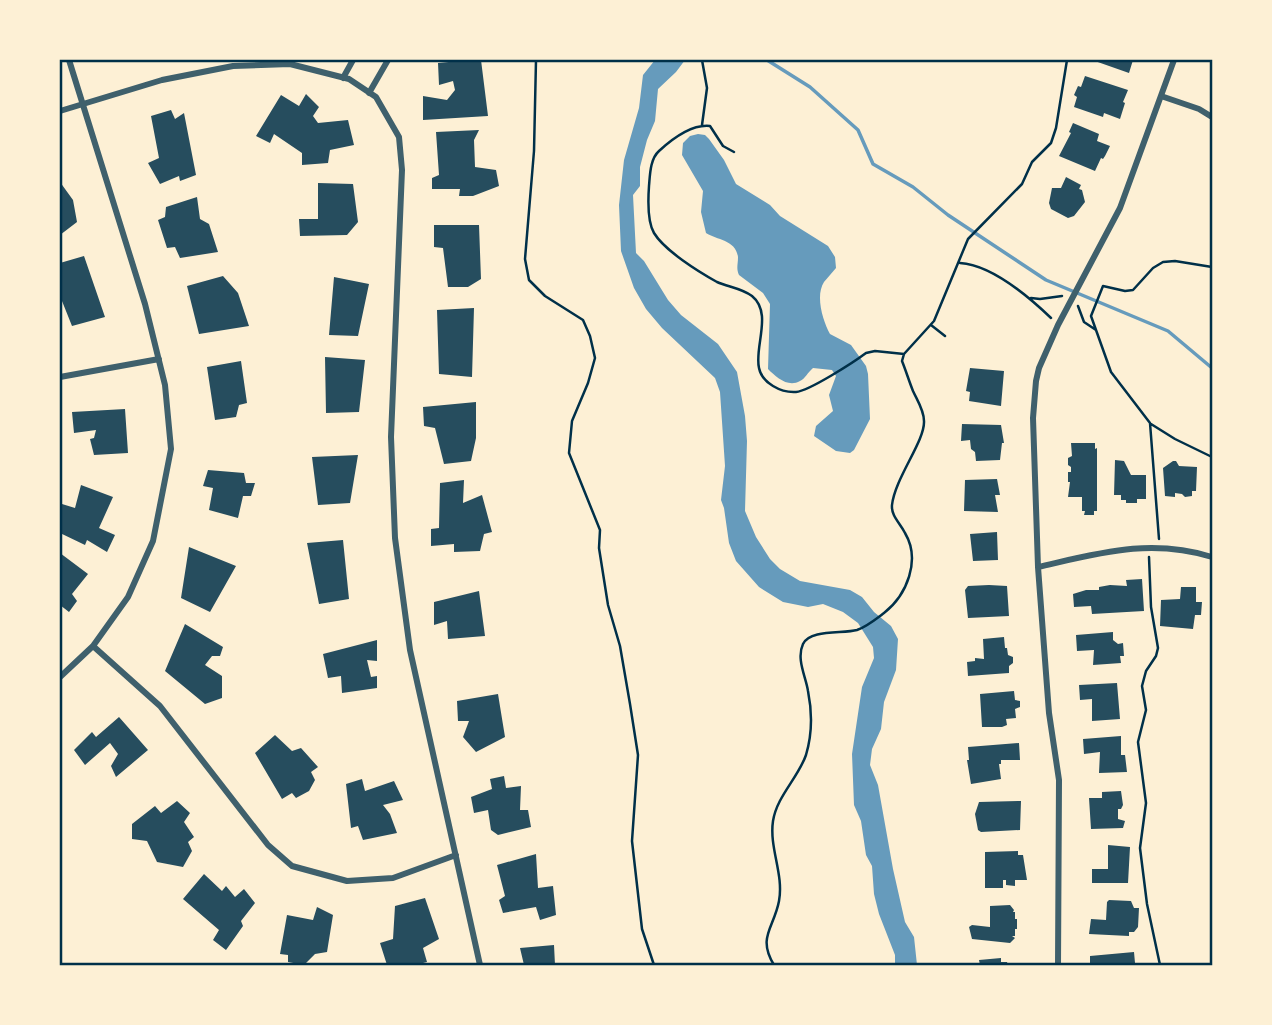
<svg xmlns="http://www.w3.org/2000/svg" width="1272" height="1025" font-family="'PT Sans',sans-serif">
<rect width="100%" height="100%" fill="#fdf0d5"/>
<path fill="#669bbc" d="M655,60H685L676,72L658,89L655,121L647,140L640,167V186L633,195L636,253L644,261L668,300L681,315L718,344L737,372L745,416L747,441L745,511L756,537L770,559L780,569L800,581L850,590L862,597L874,612L891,626L898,639L896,670L884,702L881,729L872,749L870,765L878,785L893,869L905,922L914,937L917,965H895V955L879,914L874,894L872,866L866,855L861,821L854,805L852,754L862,687L874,658L873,647L858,623L843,612L823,604L808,607L783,602L759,587L736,561L729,543L724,508L721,500L725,466L720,392L715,378L662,328L646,309L634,288L621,251L619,205L624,160L639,108L643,75Z
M698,134L705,135L709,139L724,160L736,184L770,205L780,216L828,246L835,257L836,268C832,273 828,277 824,282C815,296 823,321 830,334L851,345L866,366L868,374L870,419L854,450L850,453L836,451L814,436L816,426L833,411L829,395L836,376L832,370L813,368C808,372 805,379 800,381C788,388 776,377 768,369L770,304L763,293L739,275C736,268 738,265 738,257C736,240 717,240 706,233L701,212L703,191L682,155L683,143L690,136Z"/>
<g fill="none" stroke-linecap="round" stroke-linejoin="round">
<path stroke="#669bbc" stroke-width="3.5" d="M767,60L810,87L858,130L873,164L913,187L948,215L1046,280L1168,331L1212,368"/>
</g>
<path fill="#264d5e" d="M470,60H481L488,116L423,120V96L447,100L455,90L453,81L439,85L438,63Z
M1092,60H1133L1129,73Z
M1085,76L1128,90L1123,102L1125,103L1120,119L1104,113L1103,117L1074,107L1077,97L1074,95L1078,86L1081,87Z
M306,94L319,107L313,116L318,123L348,120L354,145L330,150L328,163L302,165V153L274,134L270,143L256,136L281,95L299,106Z
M171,110L175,119L184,113L196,175L180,181L179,176L160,184L148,163L159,158L151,116Z
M1073,123L1099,134L1097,141L1110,146L1105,156L1103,159L1101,158L1095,171L1059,156L1071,133L1069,132Z
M479,130L474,140L475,167L496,170L499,186L473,196H459L460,189H432V178L439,175L436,132Z
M1066,177L1081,185L1079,189L1082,190L1085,202L1074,216L1068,218L1051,209L1049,203L1052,188H1061Z
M60,182L73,200L77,222L60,235Z
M318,183L353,184L358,222L347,235L300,236L299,219H318Z
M197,197L200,219L209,224L218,252L180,258L175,247L167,248L158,220L165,217L166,207Z
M434,225H479L481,279L468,287H448L443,248L434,247Z
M84,256L105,317L72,326L60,296V263Z
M223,276L238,293L249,326L199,334L187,286Z
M334,277L369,284L358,336L329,335Z
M474,308L472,377L439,374L437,310Z
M325,357L365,360L359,412L326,413Z
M241,361L247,403L239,405L236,417L215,420L207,367Z
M970,368L1004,371L1001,406L969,401L970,392L966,391Z
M476,402V438L471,461L444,464L435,428L424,426L423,407Z
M125,409L128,453L94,455L90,439L94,438L96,430L74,433L72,412Z
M962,424L1001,425L1004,443H1002L1000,460L976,461L975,452L971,449L970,440L961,441Z
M1071,443H1095V449L1097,448V511H1094V515H1084L1085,511H1082V497H1068L1070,482H1068V472H1071V467L1068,465V458L1072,456Z
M358,455L350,503L318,505L312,457Z
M1115,460L1124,461L1131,475H1146V499H1137V503H1126V500H1121V495H1114Z
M1173,461H1176L1179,466L1197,467L1196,491H1192V496L1185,497L1182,494L1175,493V497L1165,496L1163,468Z
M208,470L244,473L246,483H255L251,496H243L238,518L209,510L213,488L203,486Z
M997,479L1000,495H995L998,512L964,511L965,480Z
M464,480L463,503L482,495L492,532L484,534L480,551L454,552V544L431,546V529L439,528L440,483Z
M81,485L113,497L99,528L115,535L107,552L87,540L85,545L60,533L62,504L75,508Z
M997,532L998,560L973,561L970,534Z
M343,540L349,599L319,604L307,543Z
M189,547L236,566L210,612L181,598Z
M60,553L88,574L72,594L77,601L69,612L60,605Z
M1142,579L1144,611L1092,614L1091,606L1074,607L1073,594L1086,590H1099V587L1110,585L1127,586L1126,580Z
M989,585L1007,586L1009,616L968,618L965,590L968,586Z
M1181,587H1196V602H1202L1201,615H1195L1193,629L1160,626L1161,600L1180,599Z
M479,591L485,636L448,639L447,621L434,625V602Z
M185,624L223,647L220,656H212L205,665L222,676V698L205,704L165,671Z
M1113,632V640L1118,644L1123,643L1124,656H1120L1121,663L1093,665L1094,650L1077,651L1076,635Z
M1004,637L1005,648H1007L1008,655L1013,657V663L1009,666V673L968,676L967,662L975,661V658L984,659L983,639Z
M377,640V661L367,660L371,677L377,676V688L342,693L341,676L328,678L323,654Z
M1117,683L1120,719L1092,721V699L1080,700L1079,685Z
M1014,691L1015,700L1020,701V707L1015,709L1016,718L1006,719L1007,725L1002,727H982L980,694Z
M498,694L505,737L476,752L463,737L469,721H458L457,701Z
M119,717L148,750L116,777L111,766L118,754L110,743L85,765L74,750L92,732L96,737Z
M275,735L292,751L301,748L318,767L311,772L315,780L309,791L296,798L292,793L282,799L255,753Z
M1121,736V755H1125L1127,772L1099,773L1100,752L1084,754L1083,739Z
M1019,743L1020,760H1001V764H999L1001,779L971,784L967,760H969L968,747Z
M504,776L506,788L521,786L520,810H528L531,827L498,835L491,830L488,810L474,813L471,797L492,789L490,779Z
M362,779L365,791L394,781L403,800L383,805L390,814L397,833L363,840L358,826L351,828L346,784Z
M1121,791L1123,805L1121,809H1118V819L1125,821L1123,828L1091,829L1089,798H1102V792Z
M177,801L190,813L184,822L194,837L188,842L192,851L183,867L157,862L147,841L132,839V824L155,806L161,813Z
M1021,801L1020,830L981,832L978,830L975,814L979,802Z
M1108,845L1130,847L1128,883H1092V869H1108Z
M1018,851V855H1023L1027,880H1015V886L1006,885V880H1003V888H985V852Z
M536,854L538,888L553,886L556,915L540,920L536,907L503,913L499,900L505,896L497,865Z
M204,874L222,891L226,886L235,897L244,889L255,903L241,921L243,926L226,950L213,940L219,930L183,899Z
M425,898L439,939L423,948L427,962L415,965H387L380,943L393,939L395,906Z
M1109,900L1131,901L1134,908H1139L1138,927L1134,932H1129V936L1089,934L1091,919L1106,920L1107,902Z
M1010,905L1014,910L1013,912H1015V919H1017V929H1015V936H1012L1015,938L1010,943L972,939L969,927L972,925L990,927V906Z
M317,907L333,915L327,952L315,954L304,965L288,962V955L280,954L287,915L313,920Z
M554,945L555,965H524L520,948Z
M1134,952L1135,963H1129V965H1090V956Z
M1001,958V962H1007L1008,965H980L979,960Z"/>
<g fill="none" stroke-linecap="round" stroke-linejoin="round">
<path stroke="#003049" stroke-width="2.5" d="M536,60L534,151L525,259L529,280L545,296L583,320L590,336L595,358L588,383L572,421L569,453L600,530L599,548L608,605L620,646L630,704L638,755L632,841L642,929L654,965
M702,60L707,88L702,125
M734,152L723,146L710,126C692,124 671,140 659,151C650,159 650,175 649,186C648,200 647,221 654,233C665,251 699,272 717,282C728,287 741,288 752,296C773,313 754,347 759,368C762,383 781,393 796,392C809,391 854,362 866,353L875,351L904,354
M960,263C992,265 1028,296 1051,318
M1031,298L1040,299L1062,296
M1078,306L1084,322L1096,330
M931,325L945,336
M1151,424L1175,439L1212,457
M1159,539L1150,423L1111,372L1091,316L1103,286L1125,291L1133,290L1153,268L1163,262L1175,261L1212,267
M1149,557L1151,607L1158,648L1156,656L1146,671L1142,686L1146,710L1138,742L1146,803L1140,848L1147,904L1160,965
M774,965C757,937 774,928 779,901C784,874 769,848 773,821C777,796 798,778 806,755C812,735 812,711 808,691C806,677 796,659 803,644C810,629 843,634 857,630C866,627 876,619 884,613C907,595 921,560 905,533C900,523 891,516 892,505C895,478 925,441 924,421C924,410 917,400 913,391C909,381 906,371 902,361L904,354L934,321L968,239L1022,184L1032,162L1051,143L1056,128L1067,60"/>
<path stroke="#3f606c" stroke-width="6" d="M343,78L353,60
M369,93L388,60
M1161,96L1199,109L1212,117
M60,111L162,80L233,66L290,64L349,79L376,97L399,137L402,170L391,437L395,538L410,650L480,965
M60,377L159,359
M1038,567C1100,553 1150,538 1212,557
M93,646L160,706L268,845L292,866L347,881L393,878L456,855
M60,677L93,646L128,597L153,541L171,449L165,385L145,304L69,60
M1058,965L1059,780L1049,713L1038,567L1033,418L1036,381L1039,368L1058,325L1120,208L1174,60"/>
</g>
<rect width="1272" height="1025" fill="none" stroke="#fdf0d5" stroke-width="122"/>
<rect x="61" y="61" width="1150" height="903" fill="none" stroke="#003049" stroke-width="2.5"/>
</svg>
